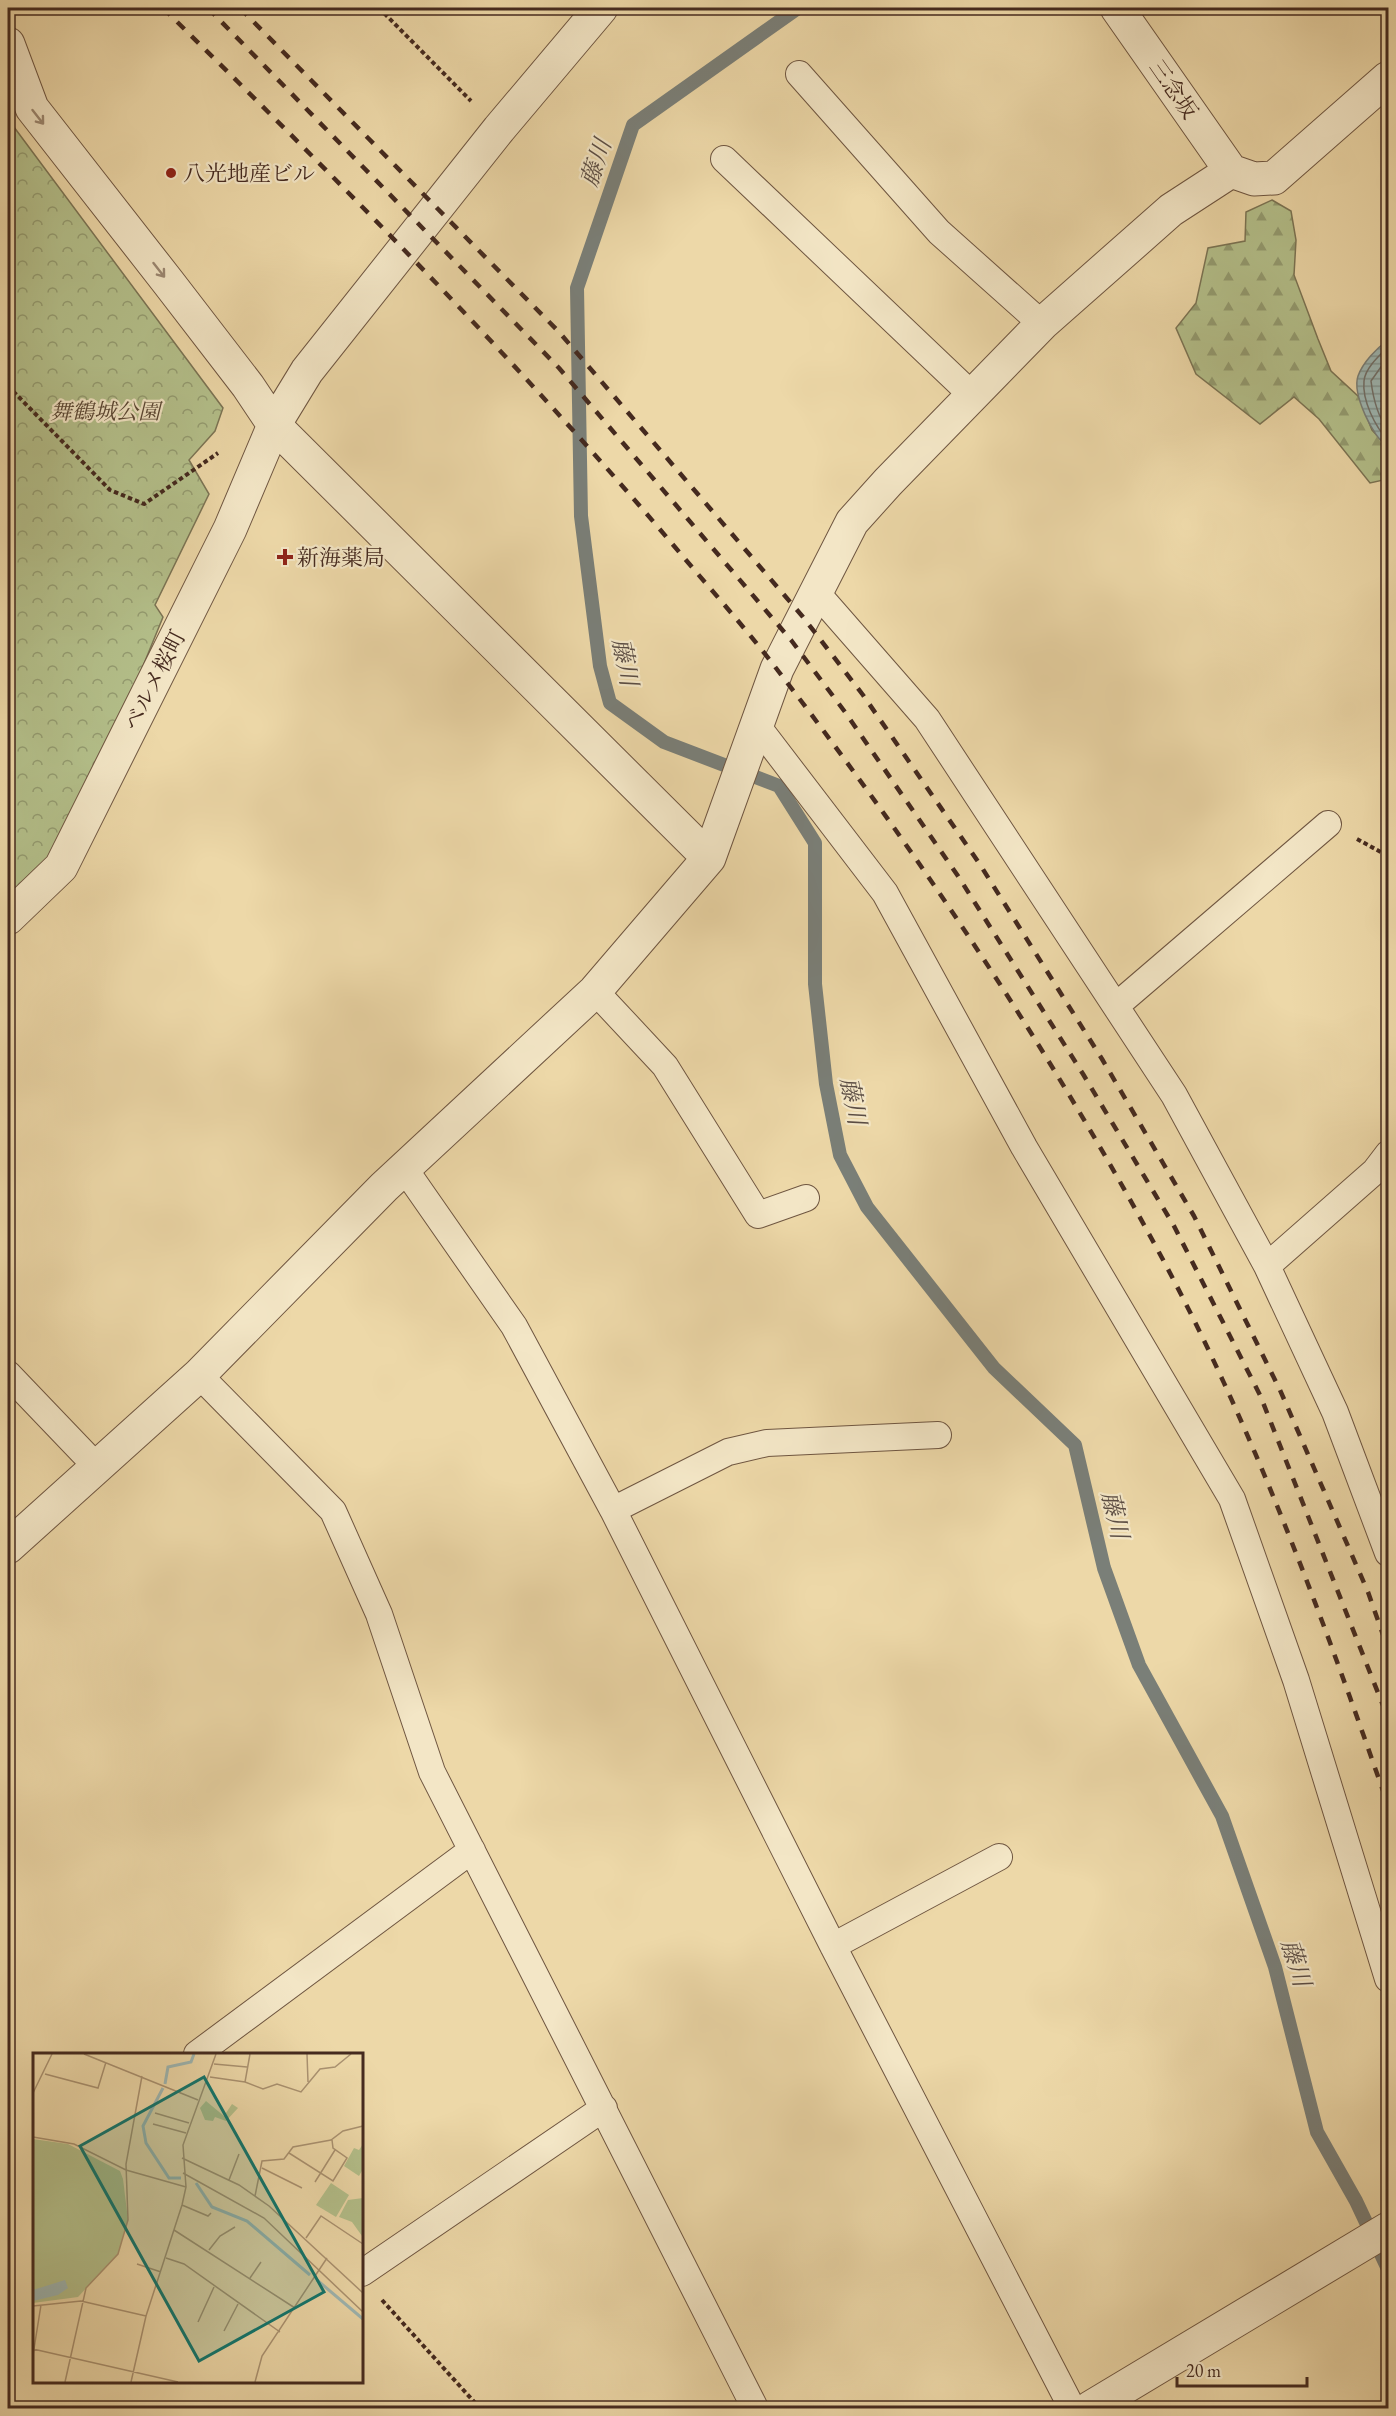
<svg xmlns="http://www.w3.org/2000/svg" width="1396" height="2416" font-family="'EB Garamond','Noto Serif JP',serif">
  <defs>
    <pattern id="forest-firs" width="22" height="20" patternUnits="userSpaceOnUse" patternTransform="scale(1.5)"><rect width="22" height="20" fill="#b4c08b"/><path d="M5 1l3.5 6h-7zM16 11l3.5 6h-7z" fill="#949c71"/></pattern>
    <pattern id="park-crowns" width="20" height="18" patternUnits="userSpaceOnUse" patternTransform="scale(1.5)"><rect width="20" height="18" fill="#b4c08b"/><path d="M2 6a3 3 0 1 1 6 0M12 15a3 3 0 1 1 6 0" fill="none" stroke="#949c71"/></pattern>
    <pattern id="water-rules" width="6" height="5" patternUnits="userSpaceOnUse" patternTransform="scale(1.5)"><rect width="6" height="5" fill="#9eb7b3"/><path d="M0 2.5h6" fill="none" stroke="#839591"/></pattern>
  </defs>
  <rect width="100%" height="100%" fill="#edd8a8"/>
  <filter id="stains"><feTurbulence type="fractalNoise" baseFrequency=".00333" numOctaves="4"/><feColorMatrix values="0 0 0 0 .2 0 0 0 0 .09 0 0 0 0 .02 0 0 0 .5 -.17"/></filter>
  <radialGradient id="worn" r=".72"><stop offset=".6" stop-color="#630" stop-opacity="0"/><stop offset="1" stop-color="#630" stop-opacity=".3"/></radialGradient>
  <path fill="url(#forest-firs)" stroke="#7c7555" stroke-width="1.5" d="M1272,200L1291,211L1296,240L1294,275L1318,339L1331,371L1359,397L1372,430L1388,447V479L1370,483L1319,419L1294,397L1260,424L1196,374L1176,328L1196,303L1208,248L1245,241L1246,212Z"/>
  <path fill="url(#park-crowns)" stroke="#7c7555" stroke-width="1.5" d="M8,119L223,408L215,431L189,460L209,494L155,605L163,617L61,867L8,918Z"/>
  <path fill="url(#water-rules)" stroke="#7a7f78" stroke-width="1.5" d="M1388,340V447C1373,438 1352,394 1358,376C1363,362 1377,348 1388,340Z"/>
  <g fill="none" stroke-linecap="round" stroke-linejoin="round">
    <path stroke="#727069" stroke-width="1.5" d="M1388,347C1380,355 1365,368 1364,381C1362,400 1375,427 1388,440
      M1388,357L1371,381C1373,397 1378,417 1388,430"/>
    <path stroke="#7a7f78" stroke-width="14" d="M798,8L633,125L577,288L581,516L600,666L610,703L664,742L779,786L815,843V984L826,1084L840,1155L867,1207L994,1368L1075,1445L1104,1568L1139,1665L1222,1816L1275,1967L1317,2132L1356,2201L1388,2269"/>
    <defs>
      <path id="lane" d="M799,74L939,232L1042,324
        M724,159L973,396
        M816,592L927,719L1174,1095L1267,1266L1335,1412L1388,1553
        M755,723L885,893L1024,1147L1232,1499L1296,1680L1388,1979
        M595,991L665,1066L758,1215L806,1198
        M1117,1005L1328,824
        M404,1168L514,1326L613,1510L833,1946L1072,2408
        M1267,1266L1375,1171L1388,1154
        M8,1374L97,1467
        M199,1375L333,1511L379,1614L432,1772L755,2408
        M613,1510L728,1452L767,1443L938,1435
        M833,1946L999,1857
        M197,2054L472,1850
        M362,2273L604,2108"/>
      <path id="street" d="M1117,8L1231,171
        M8,44L32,108L168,282L248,386L274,425L709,858
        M8,918L61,867L230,529L274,425L307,371L499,129L601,8
        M8,1547L199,1375L384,1187L595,991L709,858L777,669L852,522L888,482L1042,324L1171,210L1231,171L1254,179L1274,178L1388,78
        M1090,2408L1388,2229"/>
    </defs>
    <use href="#lane" stroke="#6f5641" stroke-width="28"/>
    <use href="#street" stroke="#6f5641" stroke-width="35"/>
    <path stroke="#452a1f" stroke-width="4" stroke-dasharray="4.5 3" stroke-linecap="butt" d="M379,8L471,101
      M8,386L110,490L144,504L218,453
      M1357,839L1388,856
      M382,2300L477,2405L474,2408"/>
    <use href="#lane" stroke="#f3e6c6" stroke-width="26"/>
    <use href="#street" stroke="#f3e6c6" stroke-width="33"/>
    <path stroke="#452a1f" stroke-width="4.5" stroke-dasharray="10 10" stroke-linecap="butt" d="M163,8C341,183 518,361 680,553C713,592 748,631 779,672C915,849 1042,1038 1149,1234C1249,1415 1320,1610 1388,1805
      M208,8L559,368L791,640L845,712L958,876L1083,1074L1174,1226L1260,1395L1388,1718
      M240,8L559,332L803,617L863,695L979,863L1102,1059L1194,1216L1280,1390L1368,1592L1388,1649"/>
  </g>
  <defs><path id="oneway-shaft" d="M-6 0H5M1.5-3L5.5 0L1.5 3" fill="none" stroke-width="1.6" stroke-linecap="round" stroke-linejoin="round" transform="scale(1.5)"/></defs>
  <g stroke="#9c8872">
    <use href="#oneway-shaft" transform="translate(38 117) rotate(52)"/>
    <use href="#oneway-shaft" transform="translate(159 270) rotate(52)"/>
  </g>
  <g fill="#8f2418" stroke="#f3e6c6" stroke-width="2">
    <circle cx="171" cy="173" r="6"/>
    <path d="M282 548h6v6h6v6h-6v6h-6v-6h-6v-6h6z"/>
  </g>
  <g text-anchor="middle" stroke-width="4.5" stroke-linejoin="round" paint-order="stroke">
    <g font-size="22" fill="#452a1f" stroke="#f3e6c6">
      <text transform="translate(1174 89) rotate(55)" y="8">三念坂</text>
      <text transform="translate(154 680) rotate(-63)" y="8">ベルメ桜町</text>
    </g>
    <g font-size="22" fill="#452a1f" stroke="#f3e6c6" text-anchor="start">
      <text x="183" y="181">八光地産ビル</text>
      <text x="297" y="565">新海薬局</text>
    </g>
    <g font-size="22" font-style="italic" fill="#5b4835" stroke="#f3e6c6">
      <text x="105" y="419">舞鶴城公園</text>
    </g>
    <g font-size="24" font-style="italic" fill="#5b4d44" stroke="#f3e6c6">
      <text transform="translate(596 163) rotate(-71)" y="8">藤川</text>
      <text transform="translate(625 662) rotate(79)" y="8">藤川</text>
      <text transform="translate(853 1101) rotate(79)" y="8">藤川</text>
      <text transform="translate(1115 1515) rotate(77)" y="8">藤川</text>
      <text transform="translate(1296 1963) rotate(73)" y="8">藤川</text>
    </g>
  </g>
  <g transform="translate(33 2053)">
    <rect width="330" height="330" fill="#edd8a8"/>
    <path d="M173,48L191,63L199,51L205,55L193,68L182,64L180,68L172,67L167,55ZM330,145V183H329L319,169L306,164L315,147Z" fill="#b4c08b"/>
    <path d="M330,91V116L326,123L311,113L321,95L326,97ZM298,130L316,142L303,164L283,152Z" fill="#b4c08b"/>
    <path d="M0,86L35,91L87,118L90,126L95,167L85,201L45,244L0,250Z" fill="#b4c08b"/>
    <path d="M32,227L35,235L25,242L0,248V237Z" fill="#9eb7b3"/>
    <path fill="none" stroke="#9eb7b3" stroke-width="3" d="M132,31L135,14L158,9L161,1M130,35L110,73L113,90L136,125H148M163,130L179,154L214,168L277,222M284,227L330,266"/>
    <path fill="none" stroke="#aa9271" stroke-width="1.5" d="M51,1L165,47M217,1L212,29L230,36L244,31L268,39L287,16L302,14L318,1M274,1L275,29M181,11L214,14M12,21L65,35L73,9M177,24L212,29M0,40L19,1M122,60L156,70M120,71L153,80M0,84L41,91L93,117L153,134M256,100L300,128L314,105L300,95L299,87M149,105L206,132L236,153L330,240M229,115L269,135M150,120L231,165L330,259M196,127L206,101M282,129L302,97M222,143L229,108L251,106L260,94L298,87L310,78L330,73M149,152L175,163L178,160M141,177L262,255M273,185L288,163L330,191M176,197L187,183L202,174M133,205L151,211L247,279M104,211L128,219M217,225L228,209M0,253L48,248L113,263M165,269L181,234M191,278L205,251M0,296L145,329M0,302L8,252M32,329L53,235L85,201L95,167L93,111L109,23M98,329L113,263L149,152L153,134L150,92L183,1M222,329L229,303L294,205"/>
    <path fill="#0f766e" fill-opacity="0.15" stroke="#0f766e" stroke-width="3" d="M171,24L291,239L166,308L47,93Z"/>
    <rect width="330" height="330" fill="none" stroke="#452a1f" stroke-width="3"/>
  </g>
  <rect width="1396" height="2416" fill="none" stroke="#edd8a8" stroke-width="30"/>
  <rect x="9" y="9" width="1378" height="2398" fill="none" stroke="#452a1f" stroke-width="3"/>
  <rect x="15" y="15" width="1366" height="2386" fill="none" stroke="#452a1f" stroke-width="1.5"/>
  <path d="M1177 2377v9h130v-9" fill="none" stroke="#452a1f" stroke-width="3"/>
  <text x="1186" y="2377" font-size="18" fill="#452a1f" stroke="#f3e6c6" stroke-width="4.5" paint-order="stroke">20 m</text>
  <rect width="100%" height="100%" filter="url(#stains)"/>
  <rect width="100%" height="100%" fill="url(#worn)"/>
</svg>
